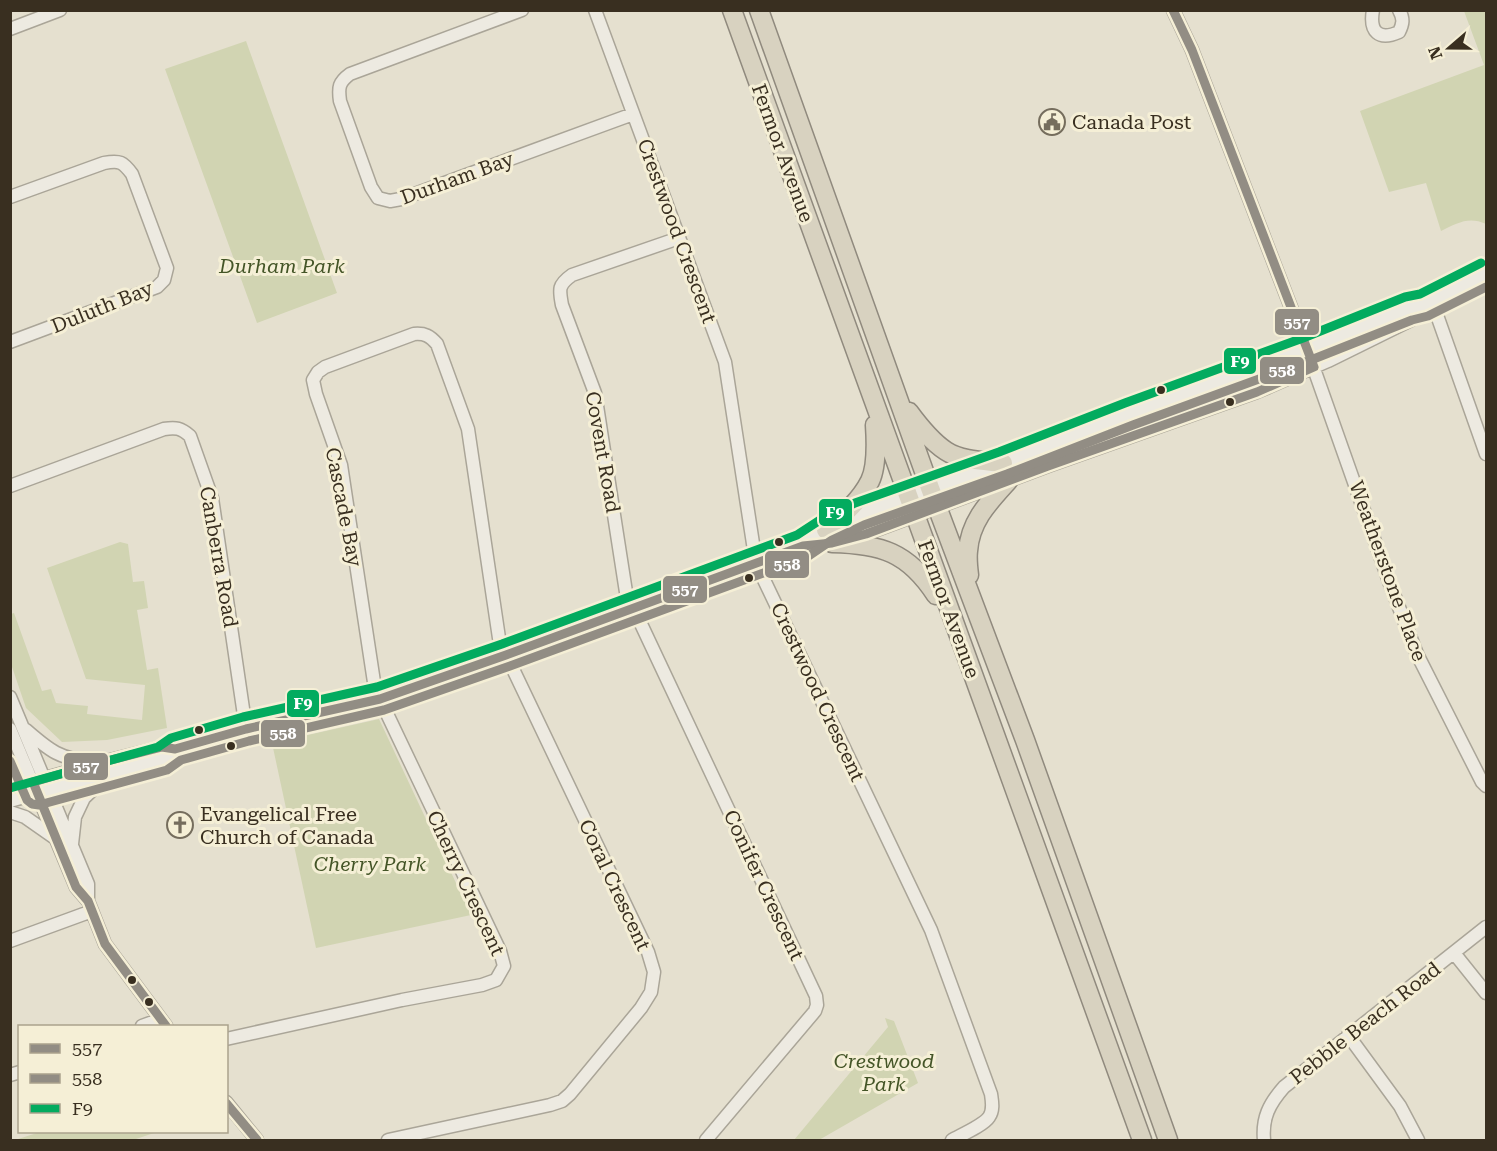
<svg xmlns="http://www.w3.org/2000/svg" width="1497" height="1151" font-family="'Roboto Serif',serif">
  <rect width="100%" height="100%" fill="#e5e0cf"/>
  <path fill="#d1d4b2" d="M1464,11H1486V224C1469,216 1457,223 1441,231L1426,183L1389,192L1360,111L1484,65Z
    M246,41L337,293L257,323L165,69Z
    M120,542L128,544L133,582L144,581L148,608L137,610L147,670L158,668L167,728L107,740L62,742L26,708L11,664V614L14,613L42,691L51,689L56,703L88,706L87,714L142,720L145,685L86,679L47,568Z
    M379,719L471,915L316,948L272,743Z
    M885,1018L894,1021L918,1083L819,1140H794L888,1027Z
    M40,1132H157L133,1140H15Z"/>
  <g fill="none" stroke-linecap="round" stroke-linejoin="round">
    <defs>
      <path id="minor" d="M522,10L350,74C339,82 338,87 340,101L371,187L378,198L390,201L401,199L633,114
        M595,10L725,362L756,563L931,930L991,1094C992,1101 994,1110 989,1117C984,1125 961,1135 952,1140
        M1173,10L1192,50L1307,349L1390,584L1417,654L1482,782L1486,786
        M1373,10C1369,32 1379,41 1399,32C1403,24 1404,19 1399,10
        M10,29L60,10
        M10,197L104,163C120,160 123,162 132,174L167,268L164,280L157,287L10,342
        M679,238L572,275C558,285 559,289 562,305L595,393L626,592L816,996L817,1005L815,1011L706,1140
        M1432,301L1486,454
        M10,486L164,429C176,427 181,428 190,436L212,498L246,729
        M804,545L826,530L859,514L1003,463L1129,414L1307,349L1409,308L1424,305L1486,274
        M10,697L88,884V901
        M10,729L76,887L88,901L105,944L166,1026
        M26,730C50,751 60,759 92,762
        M10,788L99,763L162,747L175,749L246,729L380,699L506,655L803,546L832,543L866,534L1048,466L1257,392L1328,361L1413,319L1424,305
        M10,801L164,758L175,749
        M10,812L25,817L55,838
        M72,844L75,817L84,798L108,775
        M10,941L92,911
        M1454,953L1486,993
        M142,1026L161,1019
        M1348,1035L1400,1106L1418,1140
        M226,1039L402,1000L482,985L496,980L504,966L500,951L380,699L374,682L341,465L316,394L313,380L318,372L325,367L414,334C425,333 430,336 437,344L468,429L499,638L512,667L648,952L654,972L651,992L641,1008L570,1094L562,1101L550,1105L388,1140
        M10,1075L20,1072
        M226,1102L257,1140
        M1264,1140C1262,1118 1269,1104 1284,1087L1486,927"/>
      <path id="highway" d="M732,10L1142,1140
        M759,10L930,488L1025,740L1168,1140
        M909,412C920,427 931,441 946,451C961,461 985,461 1003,463
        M826,530C842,516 860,501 870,481C877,467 876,440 875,425
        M832,543C881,544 908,552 936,595
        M969,575C968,567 967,559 968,551C970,521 989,502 1008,481"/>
    </defs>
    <use href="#minor" stroke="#aaa598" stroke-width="15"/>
    <use href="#highway" stroke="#908a7e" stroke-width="21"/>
    <use href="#minor" stroke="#edeae1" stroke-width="12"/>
    <use href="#highway" stroke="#d8d2c0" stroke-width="18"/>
    <defs>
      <path id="bus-1" d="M166,1026L105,944L88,901L76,887L33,782L99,763L162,747L175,749L246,729L380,699L506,655L803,546L832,543L866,534L1048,466L1257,392L1314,367L1192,50L1173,10
        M226,1103L257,1140"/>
      <path id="bus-2" d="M10,761L27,800L32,804L39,805L167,770L181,760L249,741L384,710L510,666L807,557L832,540L864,525L1007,474L1133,425L1311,360L1412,320L1428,316L1486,287"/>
      <path id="bus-3" d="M10,788L158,747L171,738L243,717L377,687L502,644L797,535L820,520L855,503L999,452L1125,403L1303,338L1405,297L1420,294L1481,263"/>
    </defs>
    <use href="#bus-1" stroke="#f5efd6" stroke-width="14"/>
    <use href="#bus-2" stroke="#f5efd6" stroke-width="14"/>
    <use href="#bus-3" stroke="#f5efd6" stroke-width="14"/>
    <use href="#bus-1" stroke="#928d84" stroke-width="9"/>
    <use href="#bus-2" stroke="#928d84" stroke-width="9"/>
    <use href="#bus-3" stroke="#03ab5f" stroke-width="9"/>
  </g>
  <defs>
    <symbol id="civic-ring" viewBox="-11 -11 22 22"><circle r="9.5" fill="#f5efd6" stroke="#756d5d" stroke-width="1.5"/><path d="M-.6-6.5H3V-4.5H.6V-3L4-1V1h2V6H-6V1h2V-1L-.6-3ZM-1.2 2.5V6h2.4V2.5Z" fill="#756d5d"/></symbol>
    <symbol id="church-ring" viewBox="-11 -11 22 22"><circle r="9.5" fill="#f5efd6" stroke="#756d5d" stroke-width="1.5"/><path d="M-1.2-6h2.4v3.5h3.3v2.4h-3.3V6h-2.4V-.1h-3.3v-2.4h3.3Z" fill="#756d5d"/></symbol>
  </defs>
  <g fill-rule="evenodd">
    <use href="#civic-ring" x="1037" y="107" width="30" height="30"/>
    <use href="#church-ring" x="165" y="810" width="30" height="30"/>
  </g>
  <g fill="#392f20" stroke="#f5efd6" stroke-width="2">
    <circle cx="1161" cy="390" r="5"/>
    <circle cx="1230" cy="402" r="5"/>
    <circle cx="779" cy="542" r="5"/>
    <circle cx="749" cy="578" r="5"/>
    <circle cx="199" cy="730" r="5"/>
    <circle cx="231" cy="746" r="5"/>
    <circle cx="132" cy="980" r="5"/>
    <circle cx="149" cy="1002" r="5"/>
  </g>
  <g text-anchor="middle" stroke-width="6" stroke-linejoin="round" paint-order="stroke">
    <g font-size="20" fill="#392f20" stroke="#f5efd6" text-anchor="start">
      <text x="1072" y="129">Canada Post</text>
      <text x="200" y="821">Evangelical Free<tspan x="200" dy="23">Church of Canada</tspan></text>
    </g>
    <g font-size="20" fill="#392f20" stroke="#f5efd6">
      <text transform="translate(783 153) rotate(70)" y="7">Fermor Avenue</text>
      <text transform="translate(457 178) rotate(-20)" y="7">Durham Bay</text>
      <text transform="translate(677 231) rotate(70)" y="7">Crestwood Crescent</text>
      <text transform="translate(102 307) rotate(-22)" y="7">Duluth Bay</text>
      <text transform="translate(603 452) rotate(80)" y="7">Covent Road</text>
      <text transform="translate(344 507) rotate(79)" y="7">Cascade Bay</text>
      <text transform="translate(219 557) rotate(80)" y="7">Canberra Road</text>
      <text transform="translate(1388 571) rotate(70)" y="7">Weatherstone Place</text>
      <text transform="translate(949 609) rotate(70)" y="7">Fermor Avenue</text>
      <text transform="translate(818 692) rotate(65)" y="7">Crestwood Crescent</text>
      <text transform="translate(466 883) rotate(65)" y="7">Cherry Crescent</text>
      <text transform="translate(615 885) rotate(65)" y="7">Coral Crescent</text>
      <text transform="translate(764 885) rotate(65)" y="7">Conifer Crescent</text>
      <text transform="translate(1365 1023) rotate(-38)" y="7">Pebble Beach Road</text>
    </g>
    <g font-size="20" font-style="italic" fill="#445527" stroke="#f5efd6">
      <text x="282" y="273">Durham Park</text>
      <text x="370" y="871">Cherry Park</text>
      <text x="884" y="1068">Crestwood<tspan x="884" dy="23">Park</tspan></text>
    </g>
  </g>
  <g stroke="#f5efd6" stroke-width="2">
    <rect x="1274" y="308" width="46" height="28" rx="6" fill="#928d84"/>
    <rect x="1223" y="347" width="34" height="28" rx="6" fill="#03ab5f"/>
    <rect x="1259" y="356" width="46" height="29" rx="6" fill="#928d84"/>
    <rect x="818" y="498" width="35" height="29" rx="6" fill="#03ab5f"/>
    <rect x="764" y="550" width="46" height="29" rx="6" fill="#928d84"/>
    <rect x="662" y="575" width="46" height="29" rx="6" fill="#928d84"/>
    <rect x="286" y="689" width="34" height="29" rx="6" fill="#03ab5f"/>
    <rect x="260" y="719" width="46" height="29" rx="6" fill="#928d84"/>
    <rect x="63" y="752" width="46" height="29" rx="6" fill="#928d84"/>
  </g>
  <g font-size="16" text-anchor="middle" font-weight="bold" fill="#fff">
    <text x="1297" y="328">557</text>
    <text x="1240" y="367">F9</text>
    <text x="1282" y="376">558</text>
    <text x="835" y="518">F9</text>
    <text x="787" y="570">558</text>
    <text x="685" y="595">557</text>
    <text x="303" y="709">F9</text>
    <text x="283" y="739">558</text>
    <text x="86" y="772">557</text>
  </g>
  <rect width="1497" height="1151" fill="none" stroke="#392f20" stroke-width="24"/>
  <rect x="18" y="1025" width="210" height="108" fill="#f5efd6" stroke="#aaa28d" stroke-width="1.5"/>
  <rect x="30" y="1044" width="30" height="9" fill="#928d84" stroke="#aaa28d" stroke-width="1.5"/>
  <text x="72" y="1055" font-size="18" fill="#392f20">557</text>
  <rect x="30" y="1074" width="30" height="9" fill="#928d84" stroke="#aaa28d" stroke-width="1.5"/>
  <text x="72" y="1085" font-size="18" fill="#392f20">558</text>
  <rect x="30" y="1104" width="30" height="9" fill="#03ab5f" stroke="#aaa28d" stroke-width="1.5"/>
  <text x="72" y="1115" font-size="18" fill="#392f20">F9</text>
  <g transform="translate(1449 48) rotate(250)" stroke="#f5efd6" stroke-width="4.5" paint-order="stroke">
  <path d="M0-4.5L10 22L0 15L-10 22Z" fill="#392f20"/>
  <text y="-9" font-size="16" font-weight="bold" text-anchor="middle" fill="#392f20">N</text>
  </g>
</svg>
